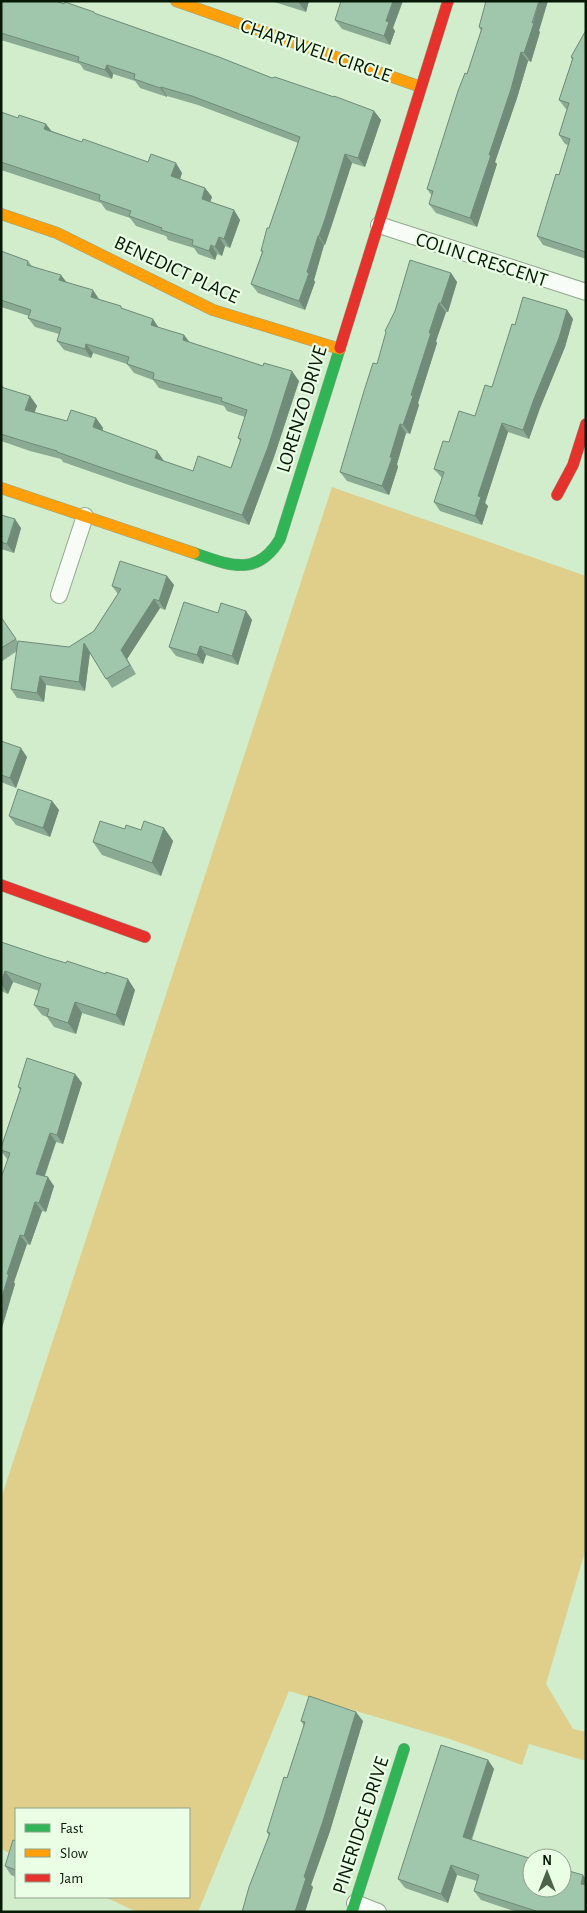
<svg xmlns="http://www.w3.org/2000/svg" width="587" height="1913" font-family="'Alegreya Sans',sans-serif">
  <rect width="100%" height="100%" fill="#d1edcc"/>
  <path fill="#dfcf8a" d="M332,487L586,576V1548L546,1684L573,1729L586,1732V1761L529,1744L522,1765L450,1739L289,1691L198,1912H137L105,1897H189V1809H16V1856L1,1849V1499Z"/>
  <g fill="none" stroke-linecap="round" stroke-linejoin="round">
    <defs>
      <path id="street" d="M379,225L586,292
        M59,595L85,516
        M355,1903L378,1912"/>
      <path id="fast" d="M194,553C229,565 257,578 280,539L340,348
        M352,1912L404,1749"/>
      <path id="slow" d="M176,1L421,87
        M1,214L57,233L213,310L340,349
        M1,488L194,553"/>
      <path id="jam" d="M340,348L448,1
        M557,495L573,465L586,424
        M1,885L145,937"/>
    </defs>
    <use href="#street" stroke="#92a88e" stroke-width="18"/>
    <use href="#fast" stroke="#92a88e" stroke-width="12"/>
    <use href="#slow" stroke="#92a88e" stroke-width="12"/>
    <use href="#jam" stroke="#92a88e" stroke-width="12"/>
    <use href="#street" stroke="#f8fcf7" stroke-width="16"/>
    <use href="#fast" stroke="#30b455" stroke-width="11"/>
    <use href="#slow" stroke="#ff9f0a" stroke-width="11"/>
    <use href="#jam" stroke="#e5322d" stroke-width="11"/>
  </g>
  <path fill="#8aaa94" d="M1,1L96,14L272,78L374,111L381,120L365,167L352,163L331,228L325,245H324L314,280L315,282L305,310L258,293L251,284L262,252L261,251L298,143L198,105L167,96V97L140,88L135,81L113,74L112,79L84,70L80,64L1,40Z
    M271,1H309L306,12Z
    M335,20L393,28L395,31L390,45L342,29Z
    M479,27L539,31L540,32L531,62L528,61L517,98L495,162L497,164L477,227L436,213L429,204L432,196L427,189L467,74L481,31Z
    M586,30V259L543,245L537,236L559,175L568,145L565,144L559,135L567,109H566L559,100L572,60L571,57Z
    M1,112L52,131L82,142L182,173L180,179L205,188L212,197L210,202L234,210L240,220L230,248L225,246L222,256L217,254L215,260L198,254L194,248L168,240L166,236L136,226L130,218L106,210L101,203L1,170Z
    M1,251L28,261L32,266L66,282L99,299L124,309L159,328L184,335L189,342L299,381L274,457L249,525L126,484L63,462L61,459L30,451L1,441V384L4,388L30,396L37,406L34,412L67,421L96,418L103,428L102,431L164,461L193,471L231,468L240,441L238,438L245,417L227,411L224,406L159,388L153,380L134,373L127,364L93,353L91,358L64,350L57,341L59,334L35,327L28,318L29,316L1,307Z
    M451,273L457,282L448,312H446L436,341L437,343L418,403L419,405L410,434L406,433L397,464L398,467L389,495L347,481L340,472L377,364Z
    M567,310L573,319L565,347L540,408L529,439L508,432L485,503L488,506L482,525L440,511L434,502L442,478L434,469L449,442L475,416L492,387L515,325Z
    M1,515L21,528L14,553L1,549Z
    M167,576L174,585L165,610L160,608L127,659L136,674L112,688L90,653L85,691L46,685L44,702L17,698L11,689L17,651L1,662V617L18,642L69,647L94,631L118,594L112,586Z
    M246,611L252,620L238,665L206,655L203,664L176,656L169,647L218,613Z
    M1,741L27,757L16,788L1,782Z
    M52,801L59,810L50,837L16,825L9,816Z
    M164,828L173,841L161,876L102,855L93,842L125,829L141,830Z
    M1,942L135,990L124,1026L82,1013L76,1034L54,1027L47,1017L42,1015L34,1005L39,991L13,982L8,994L1,991Z
    M75,1074L82,1083L63,1144L56,1142L45,1176L54,1186L46,1212L42,1211L30,1245L27,1244L14,1282L15,1284L1,1331L7,1159L1,1151V1148L20,1090L18,1087Z
    M301,1721H363L330,1831L311,1885L313,1887L305,1912H242L269,1836L267,1832L287,1778L304,1726Z
    M488,1760L494,1769L472,1840L586,1912H517L481,1900L474,1891L477,1881L457,1875L448,1903L405,1888L398,1879Z
    M16,1841V1877L11,1875L5,1866Z"/>
  <path fill="#708b78" d="M300,1H309L306,12L299,3Z
    M393,1H403L393,28L395,31L390,45L384,36L386,21Z
    M539,1H548L539,31L540,32L531,62L524,53Z
    M521,52L528,61L517,98L495,162L497,164L477,227L470,218L489,155Z
    M107,65L113,74L112,79L105,70Z
    M161,87L167,96V97L160,88Z
    M374,111L381,120L365,167L358,158Z
    M46,124L53,133L44,129Z
    M345,154L352,163L325,245L319,236Z
    M176,163L182,173L178,185L171,176Z
    M205,188L212,197L208,208L202,199Z
    M234,210L240,220L230,248L224,239Z
    M318,236L324,245L314,280L315,282L305,310L299,301Z
    M219,237L225,246L222,256L215,247Z
    M211,245L217,254L215,260L209,251Z
    M451,273L457,282L448,312L441,303Z
    M61,275L68,284L59,280Z
    M93,290L99,299L91,297Z
    M439,303L446,312L436,341L437,343L418,403L419,405L410,434L403,425L429,333Z
    M567,310L573,319L565,347L540,408L529,439L523,430L534,399Z
    M153,319L159,328L151,325Z
    M184,335L191,344L183,340Z
    M86,344L93,353L91,358L85,349Z
    M292,371L299,381L274,457L249,525L242,515Z
    M30,396L37,406L32,419L25,410Z
    M96,418L103,428L100,437L93,427Z
    M502,423L508,432L485,503L488,506L482,525L475,516L478,496Z
    M400,424L406,433L397,464L398,467L389,495L382,486L390,457Z
    M157,451L164,461L162,467L155,458Z
    M15,519L21,528L14,553L7,544Z
    M167,576L174,585L165,610L159,601Z
    M154,599L160,608L127,659L136,674L121,650Z
    M246,611L252,620L238,665L232,656Z
    M84,643L90,652L85,691L79,682Z
    M200,646L206,655L203,664L197,655Z
    M40,676L46,685L44,702L37,693Z
    M21,748L27,757L16,788L10,778Z
    M52,801L59,810L50,837L43,828Z
    M164,828L173,841L161,876L152,863Z
    M5,971L13,982L8,994L1,984Z
    M128,979L135,990L124,1026L116,1015Z
    M75,1002L82,1013L76,1034L68,1023Z
    M75,1074L82,1083L63,1144L57,1135Z
    M50,1133L56,1142L42,1183L36,1174Z
    M48,1177L54,1186L46,1212L39,1203Z
    M35,1202L42,1211L30,1245L24,1236Z
    M20,1235L27,1244L14,1282L15,1284L1,1331V1300L7,1274Z
    M356,1712L363,1721L330,1831L311,1885L313,1887L305,1912H295L304,1877Z
    M488,1760L494,1769L469,1846L463,1837Z
    M451,1865L457,1875L448,1903L441,1894Z
    M583,1875L586,1879V1891L581,1884Z"/>
  <path fill="#a0c6ac" stroke="#708b78" d="M1,1H56L64,4L65,2L94,12V13L219,57L272,78L275,77L334,97V96L374,111L358,158L345,154L325,219L319,236H318L307,272L309,273L299,301L251,284L263,251H261L267,228H269L300,137L192,96L161,87L160,88L134,79L135,74L107,65L105,70L78,61L79,57L1,33Z
    M341,1H393L386,21L389,22L384,36L335,20Z
    M486,1H539L532,23H534L524,53L521,52L511,89L489,155H491L470,218L429,204L433,191L427,189L458,91L465,73L467,74L482,28L479,27Z
    M586,30V252L537,236L556,174L559,175L570,139L559,135L569,103L559,100L573,58L571,57Z
    M1,112L18,118L19,115L46,124L44,129L82,142L83,139L148,162L151,154L176,163L171,176L205,188L202,199L234,210L224,239L219,237L215,247L211,245L209,251L192,245L193,240L161,230L162,228L129,216L131,211L99,200L100,195L1,162Z
    M1,251L28,261L27,265L61,275L59,280L93,290L91,297L121,306V308L153,319L151,325L184,335L183,340L263,366L264,363L292,371L268,447L242,515L120,474L57,452V451L23,441L1,434V387L30,396L25,410L67,421L71,410L96,418L93,427L157,451L155,458L193,471L198,456L231,468L241,439L238,438L247,410L221,401L222,398L153,379L154,373L127,364L129,357L86,344L85,349L57,341L61,328L28,318L31,310L1,300Z
    M410,260L451,273L441,303H439L429,333H431L411,395L413,396L403,425L400,424L390,457L392,458L382,486L340,472L364,391L373,363L377,364L386,332L385,331L395,311Z
    M523,297L567,310L559,338L534,399L523,430L502,423L478,496L481,497L475,516L434,502L444,472L434,469L443,441L449,442L459,411L475,416L485,385L492,387L512,324L515,325Z
    M1,515L15,519L7,544L1,542Z
    M120,561L167,576L159,601L154,599L121,650L130,665L106,679L84,643L79,682L40,676L37,693L11,689L18,641L69,647L94,631L121,589L112,586Z
    M184,602L218,613L221,603L246,611L232,656L200,646L197,655L169,647Z
    M1,617L16,639L1,648Z
    M1,741L21,748L10,778L1,775Z
    M18,789L52,801L43,828L9,816Z
    M100,821L125,829L126,825L141,830L144,821L164,828L152,863L93,842Z
    M1,942L49,958L66,963L67,961L106,974V972L128,979L116,1015L75,1002L68,1023L47,1016L49,1009L34,1005L41,984L5,971L1,982Z
    M27,1058L75,1074L57,1135L50,1133L36,1174L48,1177L39,1203L35,1202L24,1236L20,1235L7,1274H9L1,1300V1178L10,1153L1,1150V1148L21,1088L18,1087Z
    M309,1696L356,1712L323,1821L304,1877L306,1878L295,1912H242L249,1887L270,1833L267,1832L284,1777L287,1778L305,1722L301,1721Z
    M441,1745L488,1760L463,1837L532,1859V1888H562V1869L583,1875L581,1884L586,1885V1912H539L474,1891L479,1875L451,1865L441,1894L398,1879Z
    M13,1840L16,1841V1870L5,1866Z"/>
  <g text-anchor="middle" stroke-width="4.5" stroke-linejoin="round" paint-order="stroke">
    <g font-size="20" fill="#061904" stroke="#eafee6">
      <text transform="translate(316 50) rotate(19)" y="7">CHARTWELL CIRCLE</text>
      <text transform="translate(482 259) rotate(18)" y="7">COLIN CRESCENT</text>
      <text transform="translate(177 269) rotate(25)" y="7">BENEDICT PLACE</text>
      <text transform="translate(301 409) rotate(-73)" y="7">LORENZO DRIVE</text>
      <text transform="translate(360 1825) rotate(-72)" y="7">PINERIDGE DRIVE</text>
    </g>
  </g>
  <rect width="587" height="1913" fill="none" stroke="#061904" stroke-width="5"/>
  <rect x="15" y="1808" width="175" height="90" fill="#eafee6" stroke="#8fa28c"/>
  <rect x="25" y="1824" width="25" height="8" fill="#30b455" stroke="#8fa28c"/>
  <text x="60" y="1833" font-size="15" fill="#061904">Fast</text>
  <rect x="25" y="1849" width="25" height="8" fill="#ff9f0a" stroke="#8fa28c"/>
  <text x="60" y="1858" font-size="15" fill="#061904">Slow</text>
  <rect x="25" y="1874" width="25" height="8" fill="#e5322d" stroke="#8fa28c"/>
  <text x="60" y="1883" font-size="15" fill="#061904">Jam</text>
  <g transform="translate(547 1873)"><circle r="24" fill="#eafee6" stroke="#8fa28c"/>
  <path d="M0-4L9 19L0 12L-9 19Z" fill="#4d634a"/>
  <text y="-8" font-size="14" font-weight="bold" text-anchor="middle" fill="#061904">N</text>
  </g>
</svg>
